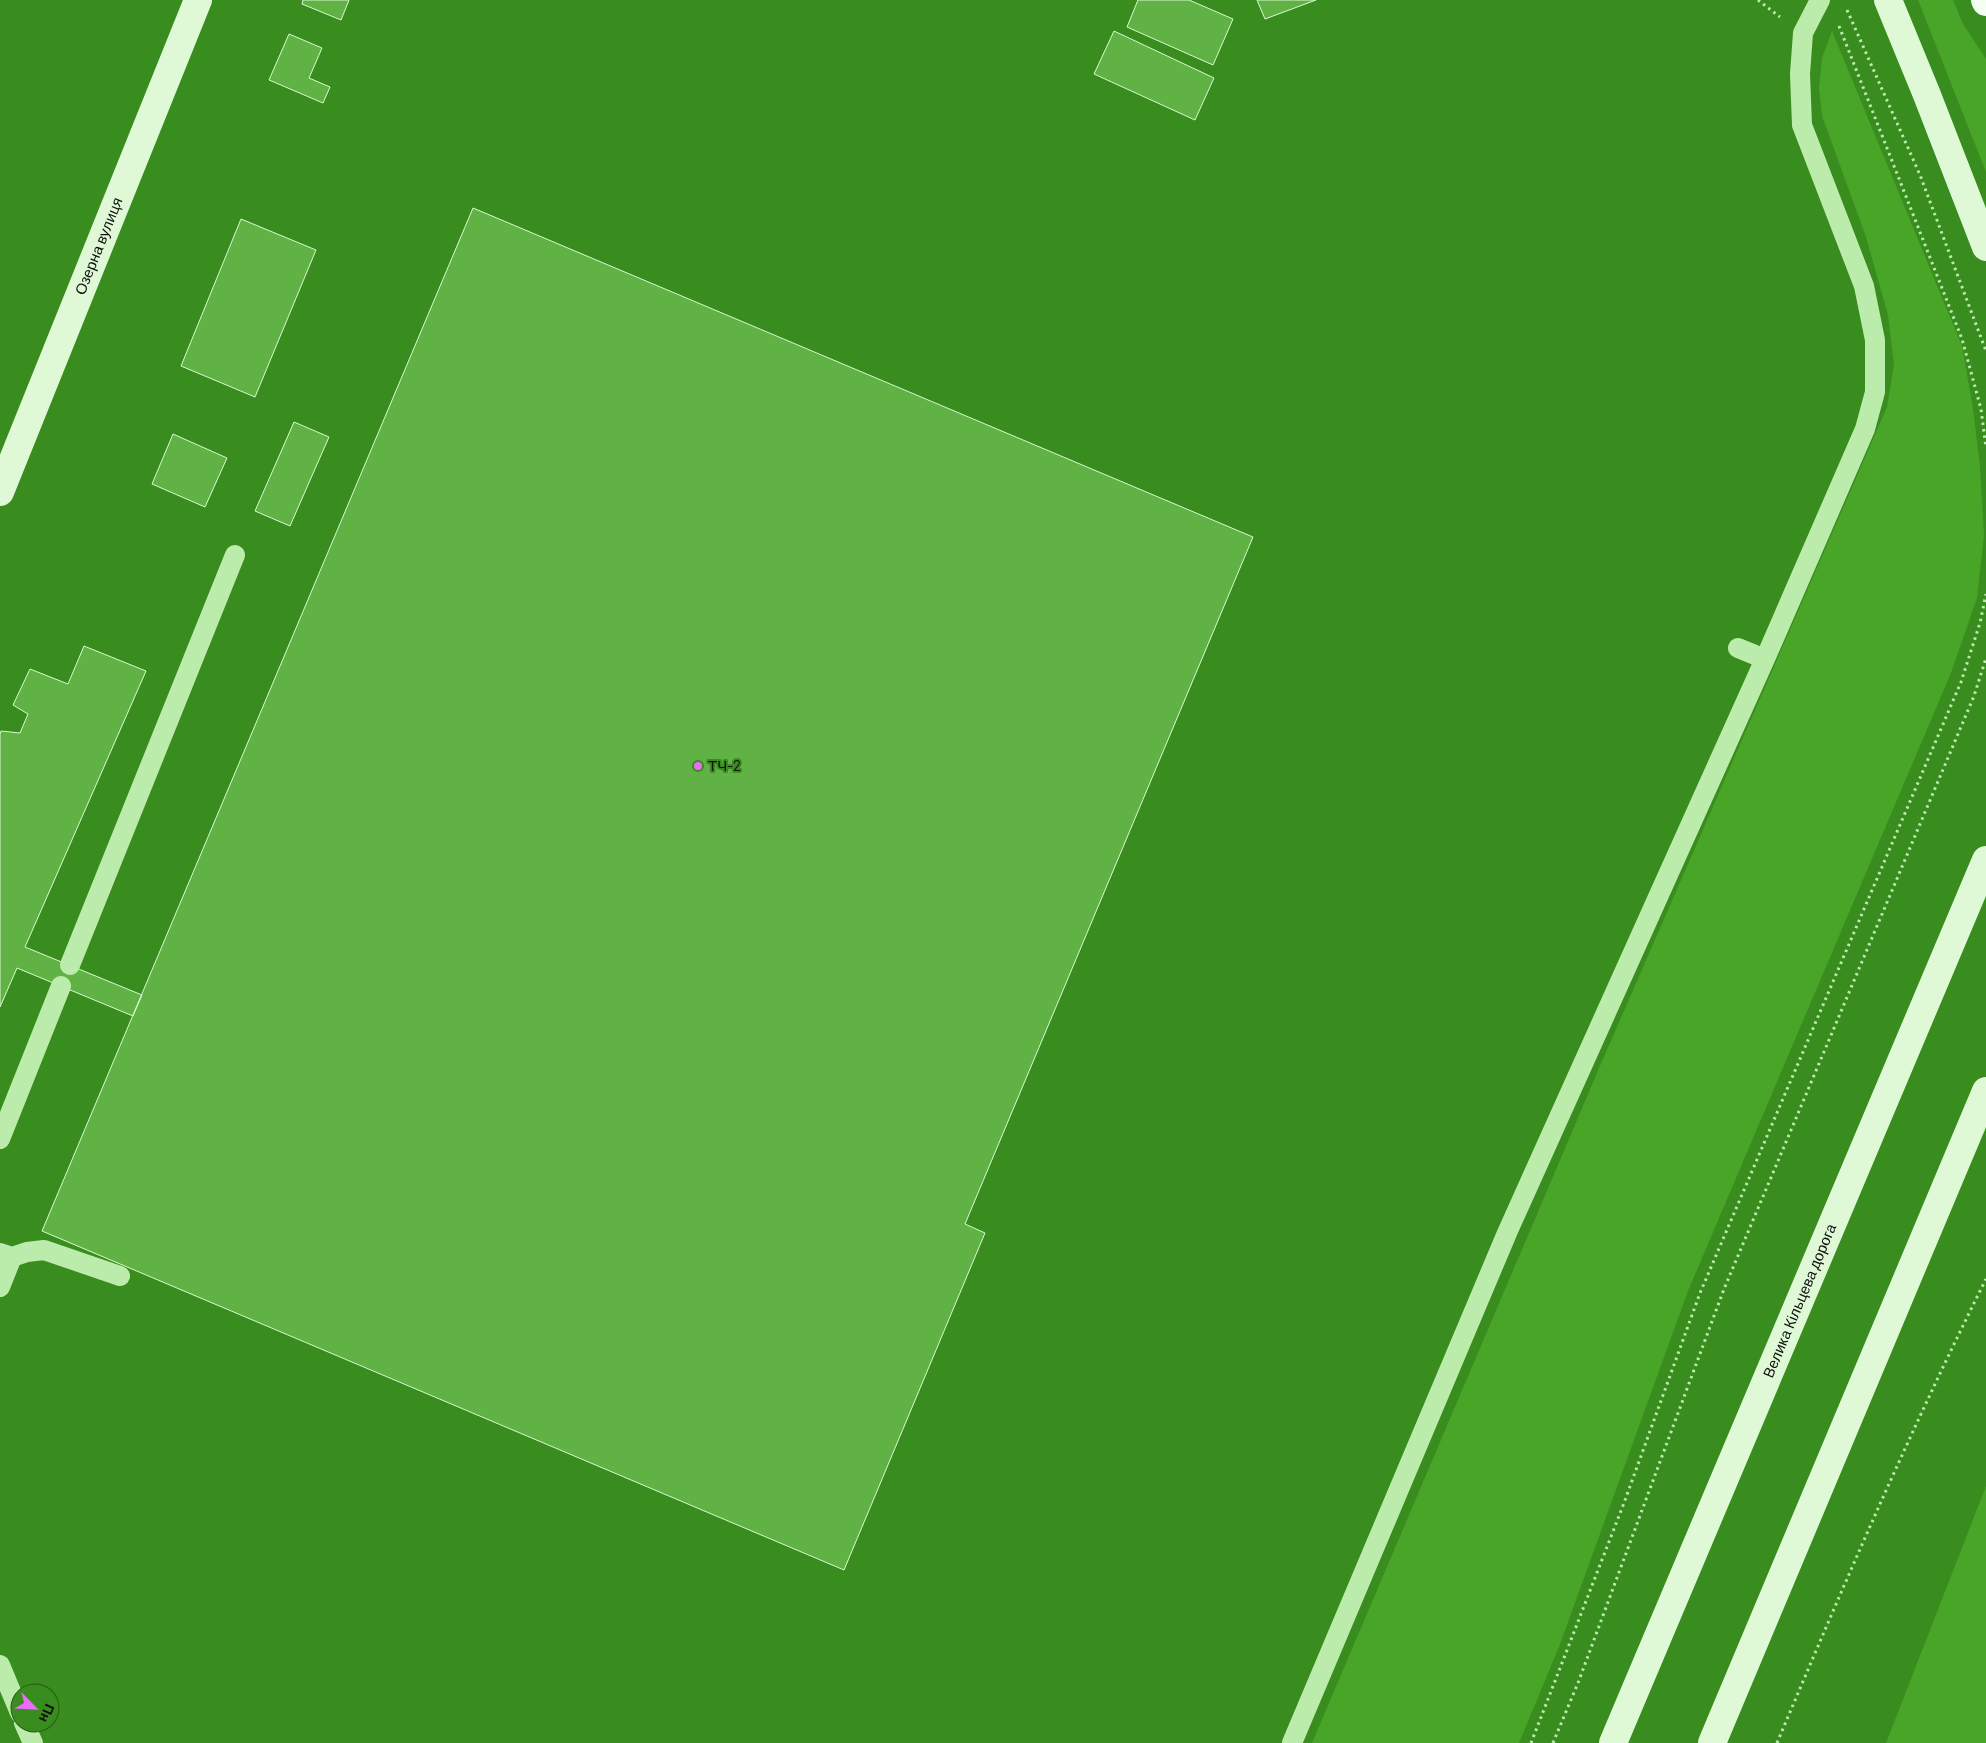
<svg xmlns="http://www.w3.org/2000/svg" width="1986" height="1743" font-family="Barlow,sans-serif">
  <rect width="100%" height="100%" fill="#398c1e"/>
  <path fill="#48a528" d="M1918,0H1953L1963,24L1986,59V172Z
    M1832,31L1962,346L1973,408L1980,466L1984,535L1977,598L1951,673L1688,1291L1559,1647L1519,1743H1312L1600,1066L1887,407L1894,365L1888,315L1866,237L1822,116L1819,88L1822,58Z
    M1986,1486V1743H1886Z"/>
  <path fill="#5fb243" stroke="#dbf9d1" d="M303,0H349L341,20L302,4Z
    M1138,0H1189L1233,19L1213,65L1127,27Z
    M1257,0H1316L1265,19Z
    M1114,31L1214,78L1195,120L1094,74Z
    M289,34L322,48L309,78L330,87L323,103L269,80Z
    M473,208L1253,537L965,1224L985,1233L844,1570L42,1231Z
    M241,219L316,250L255,397L181,366Z
    M294,422L329,437L290,526L255,511Z
    M173,434L227,458L205,507L152,484Z
    M84,646L146,671L25,947L142,995L133,1016L17,968L0,1007V734L1,731L20,733L28,714L13,705L30,669L68,684Z"/>
  <g fill="none" stroke-linecap="round" stroke-linejoin="round">
    <path stroke="#bcecab" stroke-width="3" stroke-dasharray="2.5 4" stroke-linecap="butt" d="M1758,0L1780,17
      M1847,10L1920,175L1986,351
      M1839,26L1962,339L1981,409L1986,448
      M1531,1743L1624,1503L1700,1293L1961,682L1980,623L1986,594
      M1553,1743L1578,1683L1724,1289L1974,696L1986,658
      M1777,1743C1843,1586 1910,1431 1986,1279"/>
    <path stroke="#bcecab" stroke-width="20" d="M1738,648L1765,659
      M70,965L235,555
      M0,1139L61,986
      M0,1253L12,1257L27,1252L44,1250L120,1276
      M0,1287L12,1257
      M0,1665L20,1713
      M24,1723L33,1743
      M1292,1743L1507,1233L1765,659L1865,429L1875,392V340L1864,286L1802,125L1800,74L1803,33L1820,0"/>
    <g stroke="#dff9d7" stroke-width="28">
      <path d="M1888,0L1927,95L1986,247"/>
      <path id="s1" d="M0,492L198,0"/>
      <path id="s2" d="M1613,1743L1986,860"/>
      <path d="M1712,1743L1986,1091"/>
    </g>
    <path stroke="#f4fff1" stroke-width="28" d="M1985,0L1986,2"/>
  </g>
  <circle fill="#ed6bfb" stroke="#398c1e" stroke-width="2" cx="698" cy="766" r="5"/>
  <g text-anchor="middle" stroke-width="4" stroke-linejoin="round" paint-order="stroke">
    <g font-size="15" fill="#111" stroke="#398c1e">
      <text dy="5" stroke="none"><textPath href="#s1" startOffset="265">Озерна вулиця</textPath></text>
      <text dy="5" stroke="none"><textPath href="#s2" startOffset="480">Велика Кільцева дорога</textPath></text>
    </g>
    <g font-size="15" fill="#111" stroke="#398c1e" text-anchor="start">
      <text x="708" y="771">ТЧ-2</text>
    </g>
  </g>
  <g transform="translate(35 1708) rotate(114)"><circle r="24" fill="#398c1e" stroke="#295b19"/>
  <path d="M0-4L9 19L0 12L-9 19Z" fill="#ed6bfb"/>
  <text y="-8" font-size="14" font-weight="bold" text-anchor="middle" fill="#111111">Пн</text>
  </g>
</svg>
